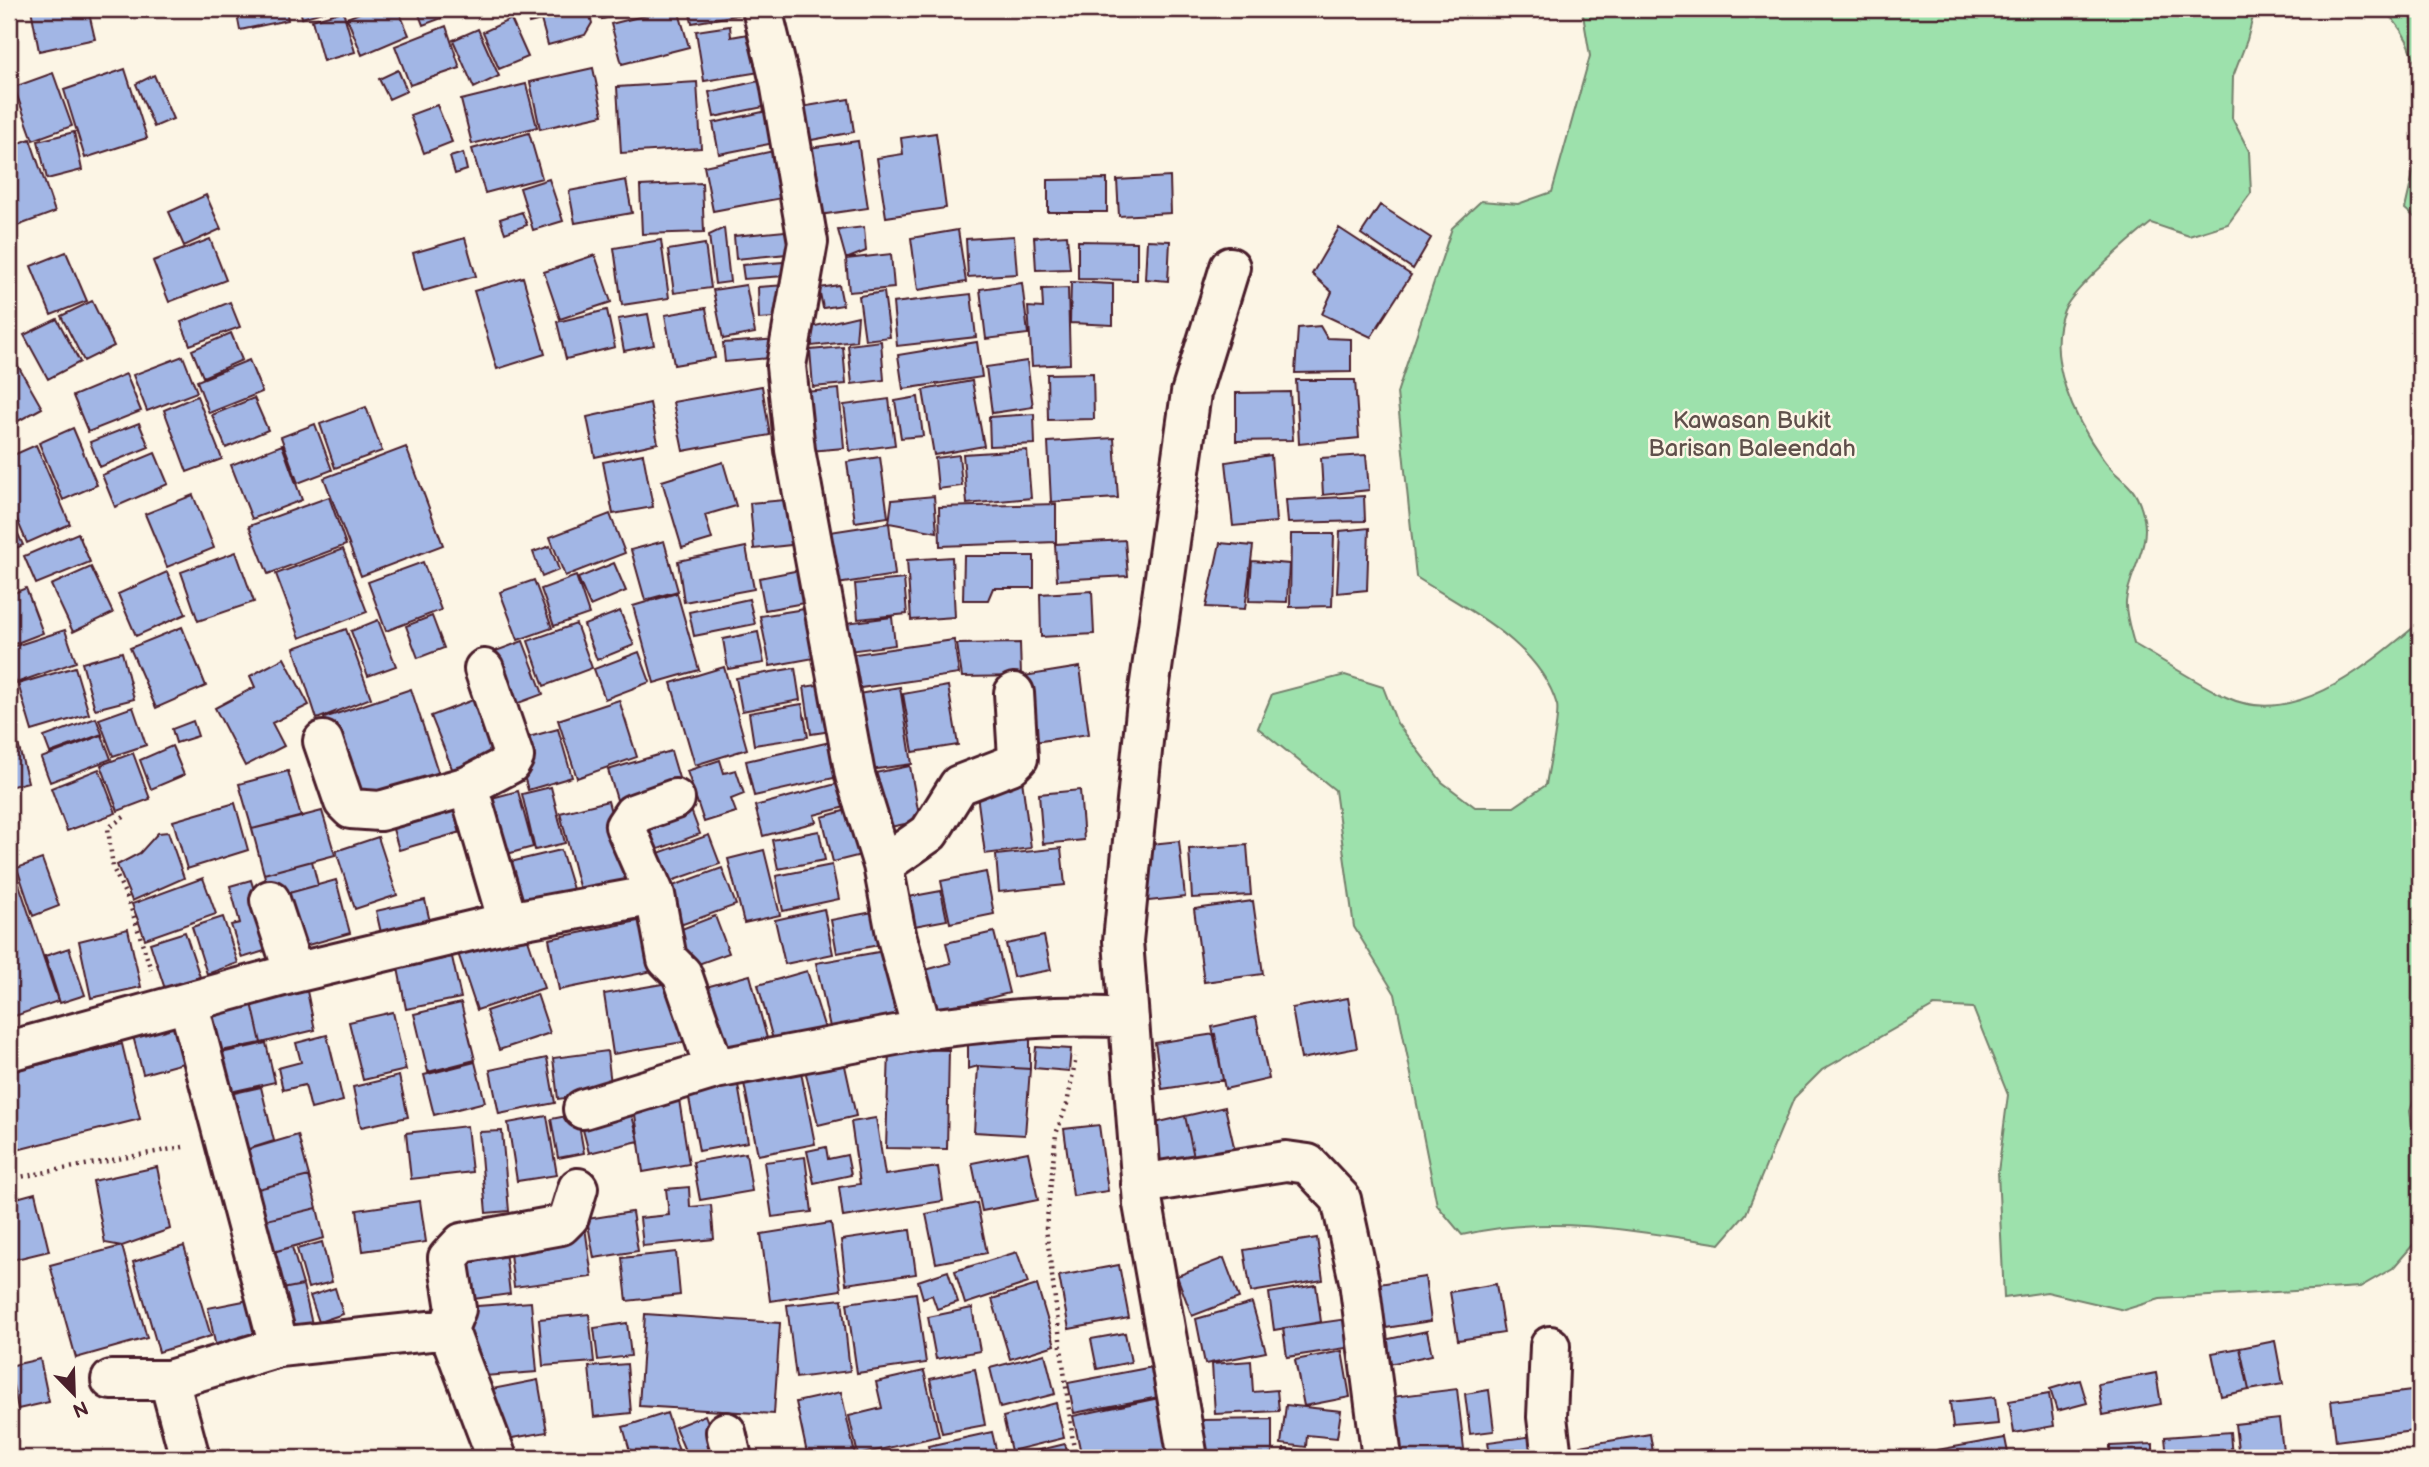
<svg xmlns="http://www.w3.org/2000/svg" width="2429" height="1467" font-family="'Balsamiq Sans',sans-serif">
  <rect width="100%" height="100%" fill="#fcf5e5"/>
  <filter id="ink" filterUnits="userSpaceOnUse"><feTurbulence type="fractalNoise" baseFrequency=".0143" numOctaves="2"/><feDisplacementMap in="SourceGraphic" scale="14" xChannelSelector="R" yChannelSelector="G"/><feConvolveMatrix kernelMatrix="1 2 1 2 8 2 1 2 1" color-interpolation-filters="sRGB"/></filter>
  <g filter="url(#ink)">
    <path fill="#9de1ac" stroke="#74806c" stroke-width="2" d="M1582,9H2255L2247,40L2233,77L2232,118L2249,151L2251,193L2228,224L2189,236L2151,223C2131,239 2073,289 2064,310C2044,358 2075,420 2103,459C2120,484 2136,480 2144,519C2150,548 2128,574 2126,602C2125,614 2131,631 2134,644C2164,661 2195,682 2226,697C2296,730 2371,662 2420,622V1083L2410,1111L2420,1179L2419,1238L2393,1268L2360,1287L2160,1299L2124,1310L2047,1292L2004,1298L1998,1172L2008,1095L1973,1008L1934,1006L1822,1070L1794,1098L1746,1214L1720,1244C1636,1230 1545,1214 1462,1235L1437,1205L1395,994L1354,927L1335,790L1258,728L1272,694L1345,675L1383,687L1397,723L1442,782L1475,807H1514L1546,785C1548,770 1560,717 1557,705C1538,642 1467,610 1416,577L1397,393L1452,228L1481,201L1518,204L1552,192L1590,56Z
      M2384,9H2420V103C2416,60 2414,41 2384,9Z
      M2420,143V222L2405,209Z"/>
    <path fill="#a2b6e5" stroke="#4a1f2b" stroke-width="2" d="M31,9H88L95,39L39,51Z
      M236,9H286L288,20L240,30Z
      M300,9H325L326,11L302,18Z
      M369,9H398L409,35L362,55L347,18Z
      M417,9H466L423,25Z
      M525,9H588L592,23L585,35L548,45L541,20L529,23Z
      M599,9H647L602,19Z
      M671,9H678L689,47L622,64L611,24Z
      M689,9H742L743,14L692,23Z
      M343,11L355,52L323,61L312,20Z
      M511,19L528,57L499,69L483,32Z
      M446,26L460,68L410,85L395,46Z
      M730,26L731,37L754,33L760,72L704,81L696,31Z
      M478,29L499,76L474,88L453,40Z
      M593,68L603,115L540,129L530,82Z
      M125,69L147,138L85,158L64,90Z
      M398,70L407,91L389,99L379,79Z
      M53,73L72,126L33,140L14,87Z
      M154,75L173,119L154,127L136,84Z
      M768,79L773,105L714,117L709,92Z
      M697,82L701,148L621,153L617,87Z
      M526,84L537,127L472,144L461,100Z
      M849,99L854,132L801,142L795,108Z
      M437,105L452,142L424,153L410,115Z
      M767,111L774,143L719,154L713,123Z
      M74,132L82,170L47,179L38,141Z
      M529,133L542,178L485,193L472,149Z
      M936,133L946,208L886,217L877,158L903,154L901,138Z
      M30,139L55,212L9,229V147Z
      M858,141L868,208L812,216L802,149Z
      M778,150L787,197L713,211L704,166Z
      M463,153L467,170L455,174L450,157Z
      M1170,177L1171,213L1119,216L1117,180Z
      M549,179L563,221L533,230L520,188Z
      M1107,179V212H1048V180Z
      M626,180L632,213L575,223L569,191Z
      M702,183L704,232L642,234L640,186Z
      M206,195L221,229L184,246L169,212Z
      M1380,205L1431,238L1413,269L1361,234Z
      M522,212L527,225L505,233L500,219Z
      M864,227L866,251L846,259L838,230Z
      M724,228L730,282L715,284L709,235Z
      M1339,228L1411,275L1371,337L1322,314L1332,292L1312,274Z
      M795,230L797,253L736,259L734,236Z
      M958,230L966,282L918,290L911,238Z
      M1067,235L1070,269L1036,270L1034,237Z
      M1014,236L1017,274L968,277L966,239Z
      M465,238L476,276L423,291L413,253Z
      M210,239L226,280L169,302L153,261Z
      M661,240L669,298L622,305L614,248Z
      M1147,240L1170,241L1168,281L1145,279Z
      M1078,241L1137,242V280L1078,279Z
      M705,244L711,288L674,293L668,250Z
      M66,252L87,301L51,315L31,266Z
      M891,254L894,288L849,292L846,259Z
      M595,255L611,302L560,319L544,272Z
      M797,261L798,275L744,279L742,265Z
      M523,277L545,354L497,369L474,291Z
      M1071,282L1113,284V325L1070,323Z
      M1022,283L1028,334L986,339L980,289Z
      M746,285L755,333L723,339L713,290Z
      M786,285L788,317L759,319L758,287Z
      M839,285L843,305L823,308L819,288Z
      M1068,288L1070,364L1032,366L1028,307L1043,308L1042,289Z
      M884,292L890,337L865,340L859,296Z
      M971,294L976,337L897,346L893,303Z
      M92,301L114,346L84,361L61,316Z
      M230,302L240,327L190,345L181,322Z
      M706,308L715,358L674,365L665,315Z
      M607,310L615,347L566,359L557,322Z
      M648,314L654,345L624,351L618,319Z
      M858,316L856,341L812,346L811,327Z
      M57,319L80,362L48,379L24,335Z
      M1320,326L1327,338L1351,339V372L1295,373L1298,328Z
      M231,333L242,360L203,377L192,350Z
      M779,339L781,357L725,362L723,343Z
      M881,341L884,380L852,384L848,345Z
      M977,342L982,377L903,389L898,355Z
      M843,347L846,384L813,387L810,350Z
      M9,350L42,408L9,426Z
      M183,356L197,392L147,411L133,375Z
      M249,360L262,392L209,413L197,381Z
      M1027,361L1033,407L992,413L986,367Z
      M1093,373L1094,419L1048,420L1047,374Z
      M126,374L141,411L88,432L73,396Z
      M1296,380H1355L1359,438L1299,444Z
      M972,381L984,446L934,455L923,390Z
      M762,386L770,435L683,451L673,402Z
      M839,389L844,448L798,452L793,393Z
      M1290,392L1293,440L1236,441V393Z
      M197,396L222,459L187,472L164,410Z
      M918,397L923,436L901,438L895,401Z
      M254,398L268,430L226,448L212,415Z
      M889,399L895,445L850,451L844,405Z
      M650,403L658,443L595,457L587,417Z
      M366,407L382,451L335,468L320,424Z
      M1034,414L1035,444L990,446L989,417Z
      M139,423L149,447L100,467L90,442Z
      M315,424L332,470L298,483L281,437Z
      M73,428L97,485L63,500L39,443Z
      M1114,438L1118,498L1051,502L1048,442Z
      M36,445L70,524L27,543L9,501V457Z
      M282,445L302,500L252,519L231,465Z
      M406,447L443,545L361,576L324,478Z
      M1027,450L1031,498L967,504L963,454Z
      M155,453L168,484L115,507L102,475Z
      M643,454L653,507L613,514L603,462Z
      M959,455L962,486L938,489L935,458Z
      M1271,455L1276,522L1233,526L1226,462Z
      M1366,455L1369,490L1323,495L1321,458Z
      M880,457L888,517L855,522L847,462Z
      M723,462L736,506L705,515L712,539L682,548L662,481Z
      M193,495L214,548L167,567L145,514Z
      M934,496L937,532L889,523L892,500Z
      M1364,496L1365,521L1288,523L1286,500Z
      M329,497L346,545L268,574L249,526Z
      M796,499L800,544L754,549L750,503Z
      M1056,504V542L940,546L939,507Z
      M9,514L23,545L9,551Z
      M610,514L625,553L565,576L550,537Z
      M889,523L895,575L824,586L817,534Z
      M1369,528L1367,590L1337,593L1340,531Z
      M78,533L90,562L36,584L24,556Z
      M1291,534H1334L1332,606L1290,607Z
      M1125,540L1128,576L1057,580L1055,544Z
      M664,541L678,591L645,600L631,550Z
      M1220,543L1253,546L1245,609L1206,607Z
      M550,546L559,570L542,577L533,552Z
      M746,547L754,589L684,602L678,561Z
      M343,549L367,612L300,638L276,574Z
      M236,552L254,602L198,621L181,572Z
      M964,556H1034V588H993L988,600H963Z
      M952,557L955,617L911,620L907,560Z
      M1252,561L1289,564L1287,602L1249,601Z
      M423,562L441,610L386,631L368,582Z
      M614,563L626,591L590,606L578,578Z
      M91,567L113,613L73,632L51,585Z
      M810,568L815,601L765,610L759,578Z
      M167,572L186,614L136,636L118,594Z
      M576,576L589,614L554,626L541,589Z
      M904,579L907,614L858,619L855,584Z
      M534,580L552,628L518,640L500,592Z
      M26,588L43,633L9,646V595Z
      M1092,591L1094,634L1041,637L1040,594Z
      M677,593L699,670L654,683L633,606Z
      M749,599L755,624L694,636L689,612Z
      M817,607L825,656L770,666L760,616Z
      M620,611L634,645L597,660L584,625Z
      M432,616L444,648L418,658L406,626Z
      M892,617L895,645L841,652L838,624Z
      M378,620L396,666L368,676L351,631Z
      M576,624L592,668L544,686L528,641Z
      M182,627L206,686L156,708L130,648Z
      M346,629L371,698L317,719L294,648Z
      M65,630L76,662L16,683L9,662V648Z
      M758,632L764,663L728,669L723,639Z
      M954,640L959,674L846,690L841,656Z
      M523,641L543,694L502,709L482,656Z
      M1020,643L1021,676L962,677L957,644Z
      M122,652L134,699L95,709L82,663Z
      M639,652L650,682L605,699L594,669Z
      M284,658L309,705L272,723L284,746L245,766L215,708L255,687L250,676Z
      M75,667L89,714L32,731L18,684Z
      M724,667L747,749L695,765L671,683Z
      M1080,667L1089,734L1034,742L1024,676Z
      M795,668L800,700L742,711L736,678Z
      M830,683L838,730L811,734L804,687Z
      M948,686L958,745L913,752L903,694Z
      M900,687L912,764L863,771L852,695Z
      M411,689L440,778L353,807L324,718Z
      M478,698L504,763L457,781L431,716Z
      M619,700L637,757L577,778L558,720Z
      M802,704L808,737L754,745L749,713Z
      M133,707L146,745L113,756L99,719Z
      M96,718L102,734L50,753L44,737Z
      M193,721L198,736L176,743L172,729Z
      M558,729L572,777L528,790L514,741Z
      M102,735L111,759L50,782L41,758Z
      M17,740L28,782L9,787V742Z
      M839,740L847,775L754,796L746,761Z
      M172,746L184,775L151,789L140,760Z
      M671,751L684,795L621,813L608,770Z
      M133,753L150,799L118,811L101,765Z
      M720,760L724,773L736,770L744,794L731,799L736,812L704,822L687,771Z
      M910,766L920,821L875,830L865,775Z
      M99,769L116,813L67,831L51,788Z
      M288,771L301,817L252,829L239,784Z
      M1022,780L1031,848L985,854L976,787Z
      M847,781L853,805L814,815L816,822L763,836L755,806Z
      M551,787L565,843L535,850L522,794Z
      M1080,790L1084,840L1043,844L1039,794Z
      M518,791L533,847L492,858L477,802Z
      M457,795L468,830L399,850L389,815Z
      M608,801L631,889L583,902L560,813Z
      M688,802L700,834L642,855L631,822Z
      M235,803L248,850L187,869L173,821Z
      M858,807L869,853L833,862L822,817Z
      M322,811L335,855L264,874L252,829Z
      M819,831L825,860L778,869L772,840Z
      M168,832L184,878L132,901L117,865L140,853L158,833Z
      M709,835L720,864L657,886L647,857Z
      M378,837L397,895L355,909L336,851Z
      M1179,841L1185,897L1140,902L1133,846Z
      M1247,845L1251,895L1192,898L1189,849Z
      M1061,848L1065,885L999,892L996,855Z
      M561,850L576,899L517,917L502,864Z
      M764,850L780,915L744,923L728,859Z
      M42,859L59,906L33,916L17,868Z
      M312,861L318,885L271,898L264,874Z
      M832,865L839,899L783,911L776,876Z
      M722,868L736,905L672,928L659,891Z
      M14,869L58,1001L15,1016L9,997V871Z
      M986,872L994,914L950,923L941,881Z
      M203,878L216,914L145,939L132,904Z
      M251,880L271,949L242,958L231,925L240,923L230,886Z
      M336,880L350,933L287,951L271,898Z
      M941,891L947,920L898,929L892,900Z
      M425,900L433,935L384,946L376,911Z
      M1253,901L1263,974L1204,982L1194,909Z
      M824,909L833,954L785,964L775,920Z
      M878,911L884,944L837,953L831,920Z
      M715,916L729,953L679,971L666,935Z
      M223,917L238,963L207,974L192,927Z
      M648,919L658,970L559,990L549,939Z
      M128,929L141,987L91,998L79,941Z
      M525,930L544,988L477,1010L458,953Z
      M185,932L200,977L165,989L150,943Z
      M994,932L1009,993L928,1014L918,972L951,963L946,943Z
      M1044,936L1051,970L1013,977L1006,944Z
      M69,948L85,995L60,1003L45,956Z
      M890,950L911,1024L833,1041L816,963Z
      M452,957L461,998L406,1009L398,968Z
      M807,971L826,1032L775,1047L758,985Z
      M750,975L768,1042L724,1054L706,987Z
      M680,981L689,1041L613,1054L604,994Z
      M307,991L315,1030L261,1043L252,1003Z
      M537,994L550,1033L499,1050L486,1011Z
      M1348,998L1357,1048L1301,1059L1292,1008Z
      M252,1003L261,1043L206,1054L198,1015Z
      M461,1003L475,1060L428,1072L414,1014Z
      M393,1012L406,1070L363,1080L349,1022Z
      M1256,1017L1269,1079L1225,1089L1212,1027Z
      M184,1023L194,1060L143,1074L133,1036Z
      M968,1031H1030V1069L978,1066L968,1069Z
      M1215,1034L1223,1080L1162,1089L1155,1043Z
      M327,1035L343,1101L311,1109L305,1085L283,1090L278,1068L301,1062L296,1043Z
      M266,1043L275,1082L221,1094L212,1055Z
      M122,1044L140,1119L9,1152V1072Z
      M1036,1047L1071,1049L1069,1071L1034,1068Z
      M889,1049L949,1050L947,1149L886,1148Z
      M607,1051L612,1092L558,1099L553,1058Z
      M842,1052L856,1116L818,1125L803,1061Z
      M547,1058L555,1103L499,1114L490,1070Z
      M475,1062L485,1102L434,1115L424,1075Z
      M978,1066L1030,1069L1025,1135L974,1132Z
      M800,1067L815,1144L758,1155L743,1078Z
      M399,1076L408,1117L361,1127L353,1087Z
      M737,1079L748,1142L699,1151L687,1088Z
      M261,1087L274,1141L236,1153L221,1096Z
      M678,1093L689,1164L643,1172L633,1100Z
      M629,1105L639,1141L589,1153L580,1118Z
      M1225,1107L1238,1164L1196,1166L1185,1116Z
      M577,1114L584,1153L558,1158L551,1119Z
      M547,1116L557,1175L517,1181L508,1123Z
      M1185,1116L1196,1166L1161,1174L1151,1124Z
      M876,1118L885,1175L938,1167L943,1201L843,1217L839,1187L860,1184L851,1122Z
      M1099,1125L1108,1191L1073,1196L1064,1129Z
      M467,1126L472,1172L411,1179L406,1133Z
      M502,1131L509,1211L486,1213L479,1132Z
      M298,1135L309,1176L246,1192L236,1153Z
      M826,1147L828,1159L847,1155L851,1175L814,1183L807,1151Z
      M1028,1152L1038,1200L982,1211L972,1163Z
      M746,1153L752,1191L700,1200L693,1162Z
      M805,1157L812,1212L772,1217L764,1162Z
      M157,1167L170,1229L122,1246L105,1243L93,1181Z
      M309,1176L317,1208L254,1223L246,1192Z
      M689,1187L690,1207L711,1205L714,1239L643,1246L640,1218L669,1215L666,1189Z
      M35,1193L49,1251L12,1260L9,1246V1200Z
      M420,1201L426,1242L363,1251L357,1210Z
      M977,1203L987,1253L936,1263L926,1214Z
      M317,1208L324,1238L262,1255L254,1223Z
      M632,1212L638,1251L594,1258L587,1219Z
      M831,1223L841,1290L770,1301L761,1234Z
      M585,1227L592,1277L514,1287L508,1237Z
      M910,1230L916,1274L846,1284L841,1240Z
      M1317,1238L1323,1280L1251,1292L1244,1250Z
      M322,1242L332,1282L308,1288L297,1249Z
      M504,1242L510,1294L466,1300L460,1247Z
      M122,1246L147,1338L76,1358L50,1265Z
      M184,1246L211,1336L159,1352L133,1262Z
      M292,1247L303,1285L272,1291L262,1255Z
      M676,1252L680,1295L627,1301L622,1258Z
      M1017,1252L1028,1283L965,1304L955,1271Z
      M1224,1258L1239,1298L1192,1316L1177,1276Z
      M1119,1265L1129,1318L1069,1329L1059,1276Z
      M948,1271L958,1302L937,1309L932,1295L923,1298L918,1281Z
      M1425,1277L1431,1321L1379,1329L1372,1285Z
      M1496,1284L1504,1333L1458,1340L1450,1292Z
      M303,1285L314,1333L285,1340L272,1291Z
      M1037,1285L1055,1345L1010,1359L992,1299Z
      M1316,1285L1321,1322L1274,1330L1269,1293Z
      M335,1288L343,1314L319,1322L310,1296Z
      M916,1293L926,1363L857,1373L847,1303Z
      M259,1298L268,1348L218,1358L208,1308Z
      M842,1299L850,1371L796,1378L787,1305Z
      M531,1302L537,1372L470,1377L464,1307Z
      M1252,1303L1266,1352L1205,1364L1196,1319Z
      M972,1308L980,1351L936,1359L928,1317Z
      M589,1314L594,1362L543,1366L539,1319Z
      M645,1314L780,1323L774,1414L639,1406Z
      M1354,1318L1359,1346L1287,1357L1283,1328Z
      M627,1323L631,1356L598,1360L594,1328Z
      M1427,1331L1432,1355L1389,1364L1384,1340Z
      M1125,1333L1131,1362L1097,1369L1091,1339Z
      M2275,1341L2283,1384L2249,1390L2240,1348Z
      M2240,1348L2249,1390L2221,1396L2212,1353Z
      M1342,1351L1350,1397L1304,1406L1295,1360Z
      M1045,1354L1055,1394L1000,1408L990,1368Z
      M40,1359L49,1402L18,1409L9,1366Z
      M1251,1361L1253,1392L1277,1390L1279,1411L1215,1414L1212,1364Z
      M627,1364L631,1413L594,1417L589,1367Z
      M1158,1366L1164,1396L1074,1413L1068,1383Z
      M975,1369L985,1425L942,1433L930,1379Z
      M924,1371L939,1436L858,1455L849,1416L882,1408L876,1382Z
      M2156,1373L2161,1404L2103,1415L2098,1384Z
      M538,1380L547,1432L495,1441L487,1390Z
      M2080,1380L2087,1403L2057,1411L2050,1389Z
      M1457,1389L1465,1458H1390L1383,1398Z
      M1489,1390L1494,1431L1470,1434L1465,1394Z
      M2420,1390V1430L2336,1441L2331,1401Z
      M841,1392L855,1454L808,1458L796,1402Z
      M2049,1394L2054,1426L2014,1433L2009,1401Z
      M1995,1397L1998,1424L1953,1428L1950,1402Z
      M1159,1398L1172,1458H1082L1073,1416Z
      M1056,1403L1064,1438L1011,1451L1003,1417Z
      M1286,1405L1341,1411L1337,1438L1307,1435L1306,1447L1281,1444Z
      M667,1413L681,1458H632L623,1427Z
      M705,1415L722,1458H688L675,1427Z
      M1272,1419V1458H1201V1420Z
      M2279,1419L2284,1458H2239L2235,1424Z
      M992,1432L998,1458H931L928,1446Z
      M2230,1432L2232,1458H2167L2165,1437Z
      M1650,1434L1654,1458H1582L1580,1446Z
      M1534,1436L1537,1458H1490L1488,1442Z
      M2005,1438L2009,1458H1939L1937,1450Z
      M1065,1444L1069,1458H1011V1457Z
      M2153,1444V1458H2110V1446Z
      M1284,1449L1336,1454V1458H1283Z
      M926,1452L927,1458H895Z
      M2094,1454V1458H2040Z"/>
    <g fill="none" stroke-linecap="round" stroke-linejoin="round">
      <defs>
        <path id="minor" d="M762,9L780,82L808,242L786,366L795,450L855,775L883,865L896,934L922,1030C991,1021 1059,1013 1129,1018
          M468,786L510,764L514,757L484,669
          M675,799L633,814L625,826L655,895L667,959L682,974L715,1069
          M883,865L929,833L959,785L1011,765L1018,758L1014,693
          M270,900L294,973
          M508,922L655,895
          M9,1051L294,973L508,922L468,786L380,811L351,809L344,802L323,741
          M583,1109L715,1069L922,1030
          M1141,1184L1286,1161L1308,1164L1341,1199L1359,1281L1382,1458
          M448,1329L456,1309L448,1258L462,1243L561,1225L569,1217L578,1188
          M1550,1346L1547,1417L1552,1458
          M279,1347L448,1329L497,1458
          M111,1380H169L279,1347L188,1002
          M169,1380L190,1458
          M726,1432L732,1458
          M1188,1458L1143,1204L1123,941L1146,711L1191,393L1230,267"/>
      </defs>
      <use href="#minor" stroke="#4a1f2b" stroke-width="44"/>
      <path stroke="#4a1f2b" stroke-width="4.5" stroke-dasharray="2 5" stroke-linecap="butt" d="M124,817L108,828L113,868L129,902L151,970
        M9,1179L183,1147
        M1075,1458L1046,1228L1056,1134L1067,1104L1076,1057"/>
      <use href="#minor" stroke="#fcf5e5" stroke-width="38"/>
    </g>
  </g>
  <g text-anchor="middle" stroke-width="5" stroke-linejoin="round" paint-order="stroke">
    <g font-size="24" fill="#5f504b" stroke="#fcf5e5">
      <text x="1752" y="428">Kawasan Bukit<tspan x="1752" dy="28">Barisan Baleendah</tspan></text>
    </g>
  </g>
  <rect width="2429" height="1467" fill="none" stroke="#fcf5e5" stroke-width="35"/>
  <rect x="18" y="18" width="2394" height="1432" fill="none" stroke="#4a1f2b" stroke-width="2.5" filter="url(#ink)"/>
  <g transform="translate(74 1394) rotate(157)" stroke="#fcf5e5" stroke-width="5" paint-order="stroke">
  <path d="M0-5L12 26L0 18L-12 26Z" fill="#4a1f2b"/>
  <text y="-10" font-size="19" font-weight="bold" text-anchor="middle" fill="#4a1f2b">N</text>
  </g>
</svg>
